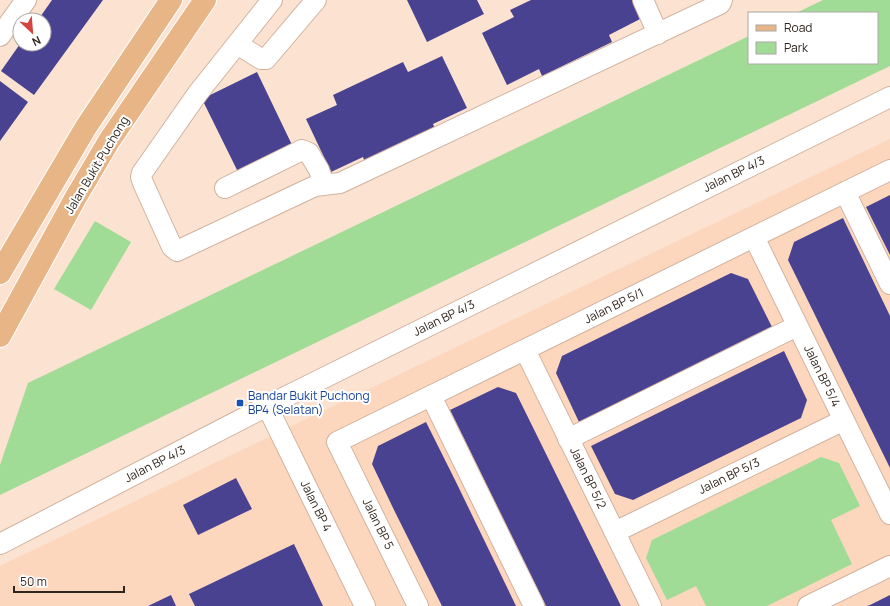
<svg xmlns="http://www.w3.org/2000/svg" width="890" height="606" font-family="Manrope,sans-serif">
  <rect width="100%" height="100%" fill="#fbe2d1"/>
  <path fill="#fcd6bd" d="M890,139V606H0V566Z"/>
  <path fill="#a0dc96" d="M823,0H890V66L0,495V465L28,383L749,36V63H877V13H796Z
    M95,221L131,242L91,310L54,289Z
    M821,457L839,463L860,506L831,520L852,564L767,606H706L696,586L667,600L646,558L652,540Z"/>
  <path fill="#494290" d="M52,0H103L34,95L1,71L20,44H44V20H38Z
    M407,0H477L484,14L427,42Z
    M531,0H635L644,17L609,35L612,42L542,76L539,69L507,85L482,33L514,17L510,10Z
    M442,56L467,108L433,124L436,131L366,165L363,157L331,172L306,119L337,105L333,95L403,62L408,72Z
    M257,72L293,147L239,174L202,99Z
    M0,81L28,102L0,141Z
    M890,195V255L866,207Z
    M843,218L890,316V468L788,260L794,242Z
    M731,273L748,279L772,327L579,422L556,373L562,356Z
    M784,351L807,400L801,418L633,500L615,494L591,446Z
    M498,387L516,393L621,606H546L450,410Z
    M426,422L456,482L516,606H442L395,512L372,464L378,446Z
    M236,478L252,509L198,535L183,505Z
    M294,544L323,606H195L189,594Z
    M171,595L176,606H148Z
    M890,595V606H867L870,605Z"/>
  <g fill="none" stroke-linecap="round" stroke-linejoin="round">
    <defs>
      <path id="minor" d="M272,0L198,93L142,173L141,177L143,183L172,247L177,251L315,186L340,183L720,4L722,0
        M643,0L658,34
        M0,36L26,0
        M237,44L261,59H266L316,0
        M225,188L302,150L309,153L319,170L324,184
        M845,192L890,284
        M754,237L890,514
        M525,350L651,606
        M431,396L534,606
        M267,406L365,606
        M568,439L797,326
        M615,532L844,420
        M0,544L267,406L890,97
        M418,606L337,442L890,170
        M808,606L890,566"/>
      <path id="major" d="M0,273L86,127L171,0
        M0,336L76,197L109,141L205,0"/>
    </defs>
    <use href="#minor" stroke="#d1b29f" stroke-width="22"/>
    <use href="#major" stroke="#fff" stroke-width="24"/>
    <use href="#minor" stroke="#fff" stroke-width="20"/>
    <use href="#major" stroke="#e8b586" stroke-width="22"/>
  </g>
  <rect fill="#1a4fb4" stroke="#fff" stroke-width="1.5" x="236" y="399" width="8" height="8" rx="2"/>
  <g text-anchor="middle" stroke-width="4" stroke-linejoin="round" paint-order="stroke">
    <g font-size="12" fill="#30251d" stroke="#fff">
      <text transform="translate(97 165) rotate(-59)" y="4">Jalan Bukit Puchong</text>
      <text transform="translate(734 174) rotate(-26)" y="4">Jalan BP 4/3</text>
      <text transform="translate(614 306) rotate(-26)" y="4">Jalan BP 5/1</text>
      <text transform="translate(444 318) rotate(-26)" y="4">Jalan BP 4/3</text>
      <text transform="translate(822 376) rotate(64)" y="4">Jalan BP 5/4</text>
      <text transform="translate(155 464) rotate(-27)" y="4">Jalan BP 4/3</text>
      <text transform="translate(729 476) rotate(-26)" y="4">Jalan BP 5/3</text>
      <text transform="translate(588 478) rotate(64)" y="4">Jalan BP 5/2</text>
      <text transform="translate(316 506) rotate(64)" y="4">Jalan BP 4</text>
      <text transform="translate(378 524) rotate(64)" y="4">Jalan BP 5</text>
    </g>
    <g font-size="12" fill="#164399" stroke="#fff" text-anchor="start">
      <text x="248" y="400">Bandar Bukit Puchong<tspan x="248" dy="14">BP4 (Selatan)</tspan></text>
    </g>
  </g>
  <rect x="748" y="12" width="130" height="52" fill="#ffffff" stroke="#aca8a5"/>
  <rect x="756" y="25" width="20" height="6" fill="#e8b586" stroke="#aca8a5"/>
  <text x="784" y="32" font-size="12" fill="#30251d">Road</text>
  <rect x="756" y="42" width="20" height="12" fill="#a0dc96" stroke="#aca8a5"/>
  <text x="784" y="52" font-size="12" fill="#30251d">Park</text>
  <g transform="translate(32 32) rotate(154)"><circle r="19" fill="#ffffff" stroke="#aca8a5"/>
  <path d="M0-3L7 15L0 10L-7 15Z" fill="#d3443f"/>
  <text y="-6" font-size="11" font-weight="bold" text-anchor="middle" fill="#30251d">N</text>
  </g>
  <path d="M14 586v6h110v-6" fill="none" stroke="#30251d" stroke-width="2"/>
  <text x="20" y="586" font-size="12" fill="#30251d" stroke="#ffffff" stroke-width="3" paint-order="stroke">50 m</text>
</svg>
